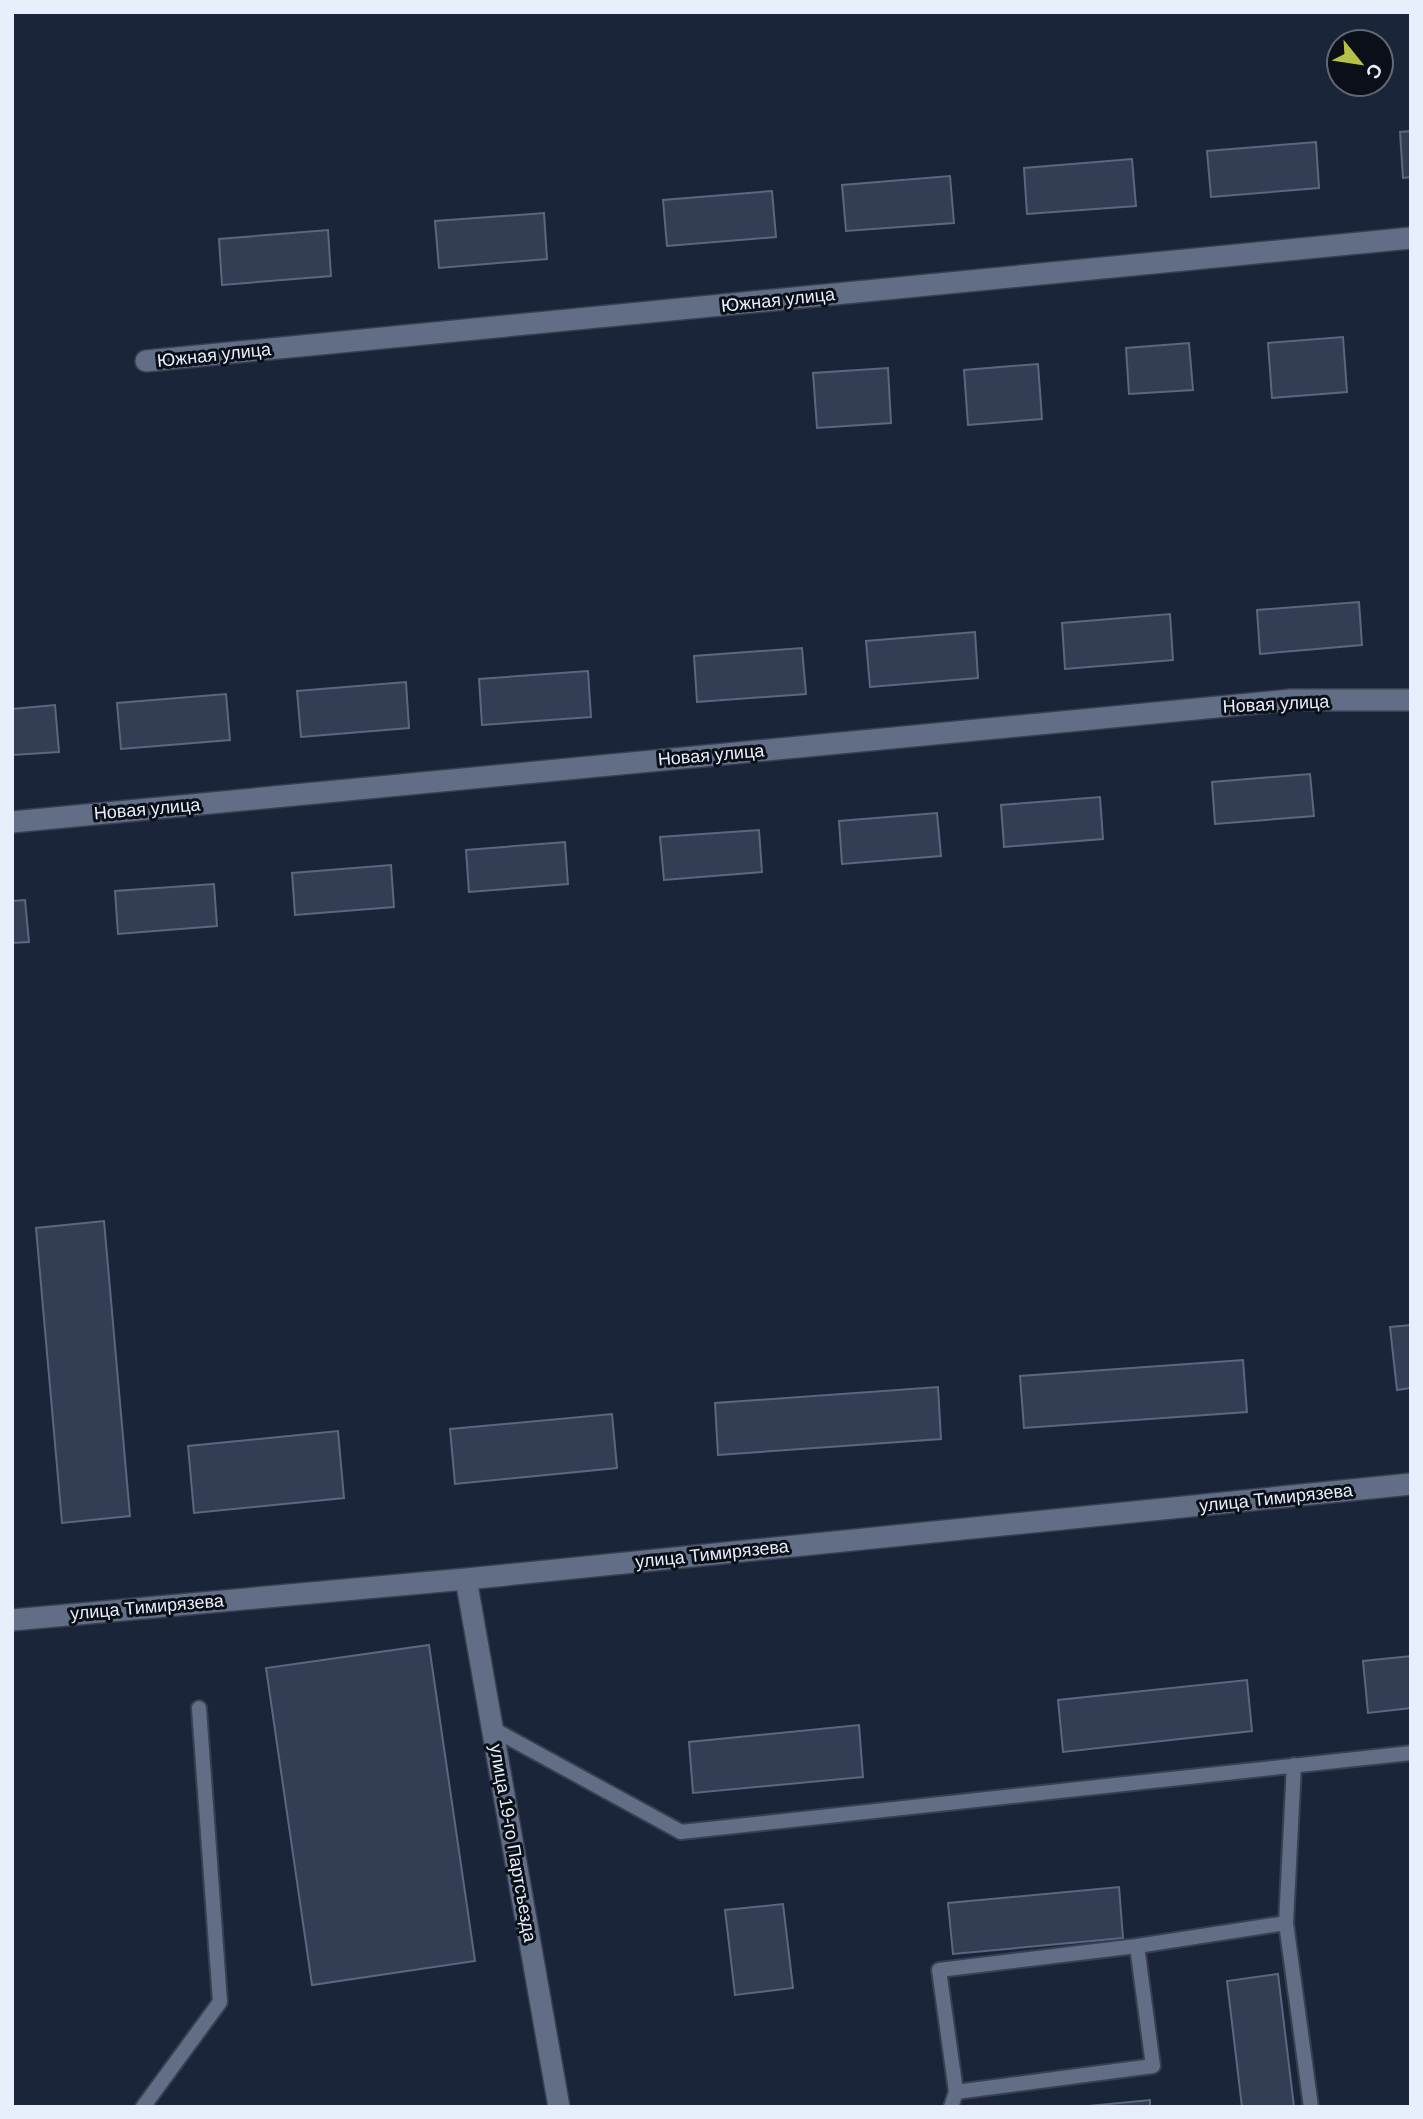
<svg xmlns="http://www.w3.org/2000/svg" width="1423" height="2119" font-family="Helvetica,sans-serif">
  <rect width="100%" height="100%" fill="#1b253a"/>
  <path fill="#333e55" stroke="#5b6780" stroke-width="2" d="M1411,131V177L1403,178L1400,132Z
    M1316,142L1319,188L1211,197L1207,151Z
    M1132,159L1136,206L1027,214L1024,168Z
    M950,176L954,223L846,231L842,185Z
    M772,191L776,237L667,246L663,200Z
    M544,213L547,259L439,268L435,221Z
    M328,230L331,276L222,285L219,239Z
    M1343,337L1347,392L1272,398L1268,343Z
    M1189,343L1193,390L1129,394L1126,348Z
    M1038,364L1042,419L968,425L964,370Z
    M888,368L891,423L817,428L813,373Z
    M1359,602L1362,645L1260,654L1257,610Z
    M1170,614L1173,660L1065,669L1062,623Z
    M975,632L978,678L870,687L866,641Z
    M802,648L806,694L697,702L694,656Z
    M588,671L591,717L482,725L479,679Z
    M406,682L409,728L301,737L297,691Z
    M226,694L230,740L121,749L117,703Z
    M55,705L59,752L12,755V709Z
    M1310,774L1314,816L1215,824L1212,782Z
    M1100,797L1103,839L1004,847L1001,805Z
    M937,813L941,856L842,864L839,821Z
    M759,830L762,872L664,880L660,837Z
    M565,842L568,884L469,892L466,850Z
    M391,865L394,907L295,915L292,873Z
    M214,884L217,926L118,934L115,891Z
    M25,900L29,942L12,943V901Z
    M104,1221L130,1516L62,1523L36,1228Z
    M1411,1325V1388L1397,1390L1390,1327Z
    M1243,1360L1247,1412L1024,1428L1020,1376Z
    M938,1387L941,1439L718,1455L715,1403Z
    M612,1414L617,1468L455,1484L450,1429Z
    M338,1431L344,1498L194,1513L188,1446Z
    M429,1645L475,1961L312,1985L266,1668Z
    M1411,1656V1708L1368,1713L1363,1661Z
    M1247,1680L1252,1731L1063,1752L1058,1700Z
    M859,1725L863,1777L693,1793L689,1742Z
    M1119,1887L1123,1938L953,1954L948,1903Z
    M783,1904L793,1988L735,1995L725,1910Z
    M1278,1974L1294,2107H1242L1227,1981Z
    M1150,2100V2107H1078Z"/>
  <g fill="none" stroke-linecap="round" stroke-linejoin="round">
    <defs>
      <path id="service" d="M493,1729L681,1832L1411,1753
        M1286,1923L1294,1765
        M1137,1946L1153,2066L956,2092L939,1970L1137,1946L1286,1923L1311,2107
        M143,2107L220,2002L199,1708
        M951,2107L956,2092"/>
      <path id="minor" d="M146,361L1411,238
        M12,822L1291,700H1411
        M466,1579L559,2107
        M12,1620L466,1579L1411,1484"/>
    </defs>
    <use href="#service" stroke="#383f51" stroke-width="18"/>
    <use href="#minor" stroke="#383f51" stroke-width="24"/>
    <use href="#service" stroke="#616e86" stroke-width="14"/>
    <use href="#minor" stroke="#616e86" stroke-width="21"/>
  </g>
  <g text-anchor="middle" stroke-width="6" stroke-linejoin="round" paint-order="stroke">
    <g font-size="18" fill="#e7eefc" stroke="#0a0f18">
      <text transform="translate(778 300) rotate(-6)" y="6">Южная улица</text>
      <text transform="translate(214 355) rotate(-6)" y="6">Южная улица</text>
      <text transform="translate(1276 704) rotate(-3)" y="6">Новая улица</text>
      <text transform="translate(711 755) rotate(-5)" y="6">Новая улица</text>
      <text transform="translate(147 809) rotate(-5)" y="6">Новая улица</text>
      <text transform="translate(1276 1498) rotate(-6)" y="6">улица Тимирязева</text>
      <text transform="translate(712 1554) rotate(-6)" y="6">улица Тимирязева</text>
      <text transform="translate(147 1607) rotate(-5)" y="6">улица Тимирязева</text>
      <text transform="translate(513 1843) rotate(80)" y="6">улица 19-го Партсъезда</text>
    </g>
  </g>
  <rect width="1423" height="2119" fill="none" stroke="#e7eefc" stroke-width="28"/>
  <g transform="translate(1360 63) rotate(120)"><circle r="33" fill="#0a0f18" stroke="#626873" stroke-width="2"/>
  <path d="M0-5L12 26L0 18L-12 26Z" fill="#b6c148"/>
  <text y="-10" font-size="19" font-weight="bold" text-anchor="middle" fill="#e7eefc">С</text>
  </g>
</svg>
